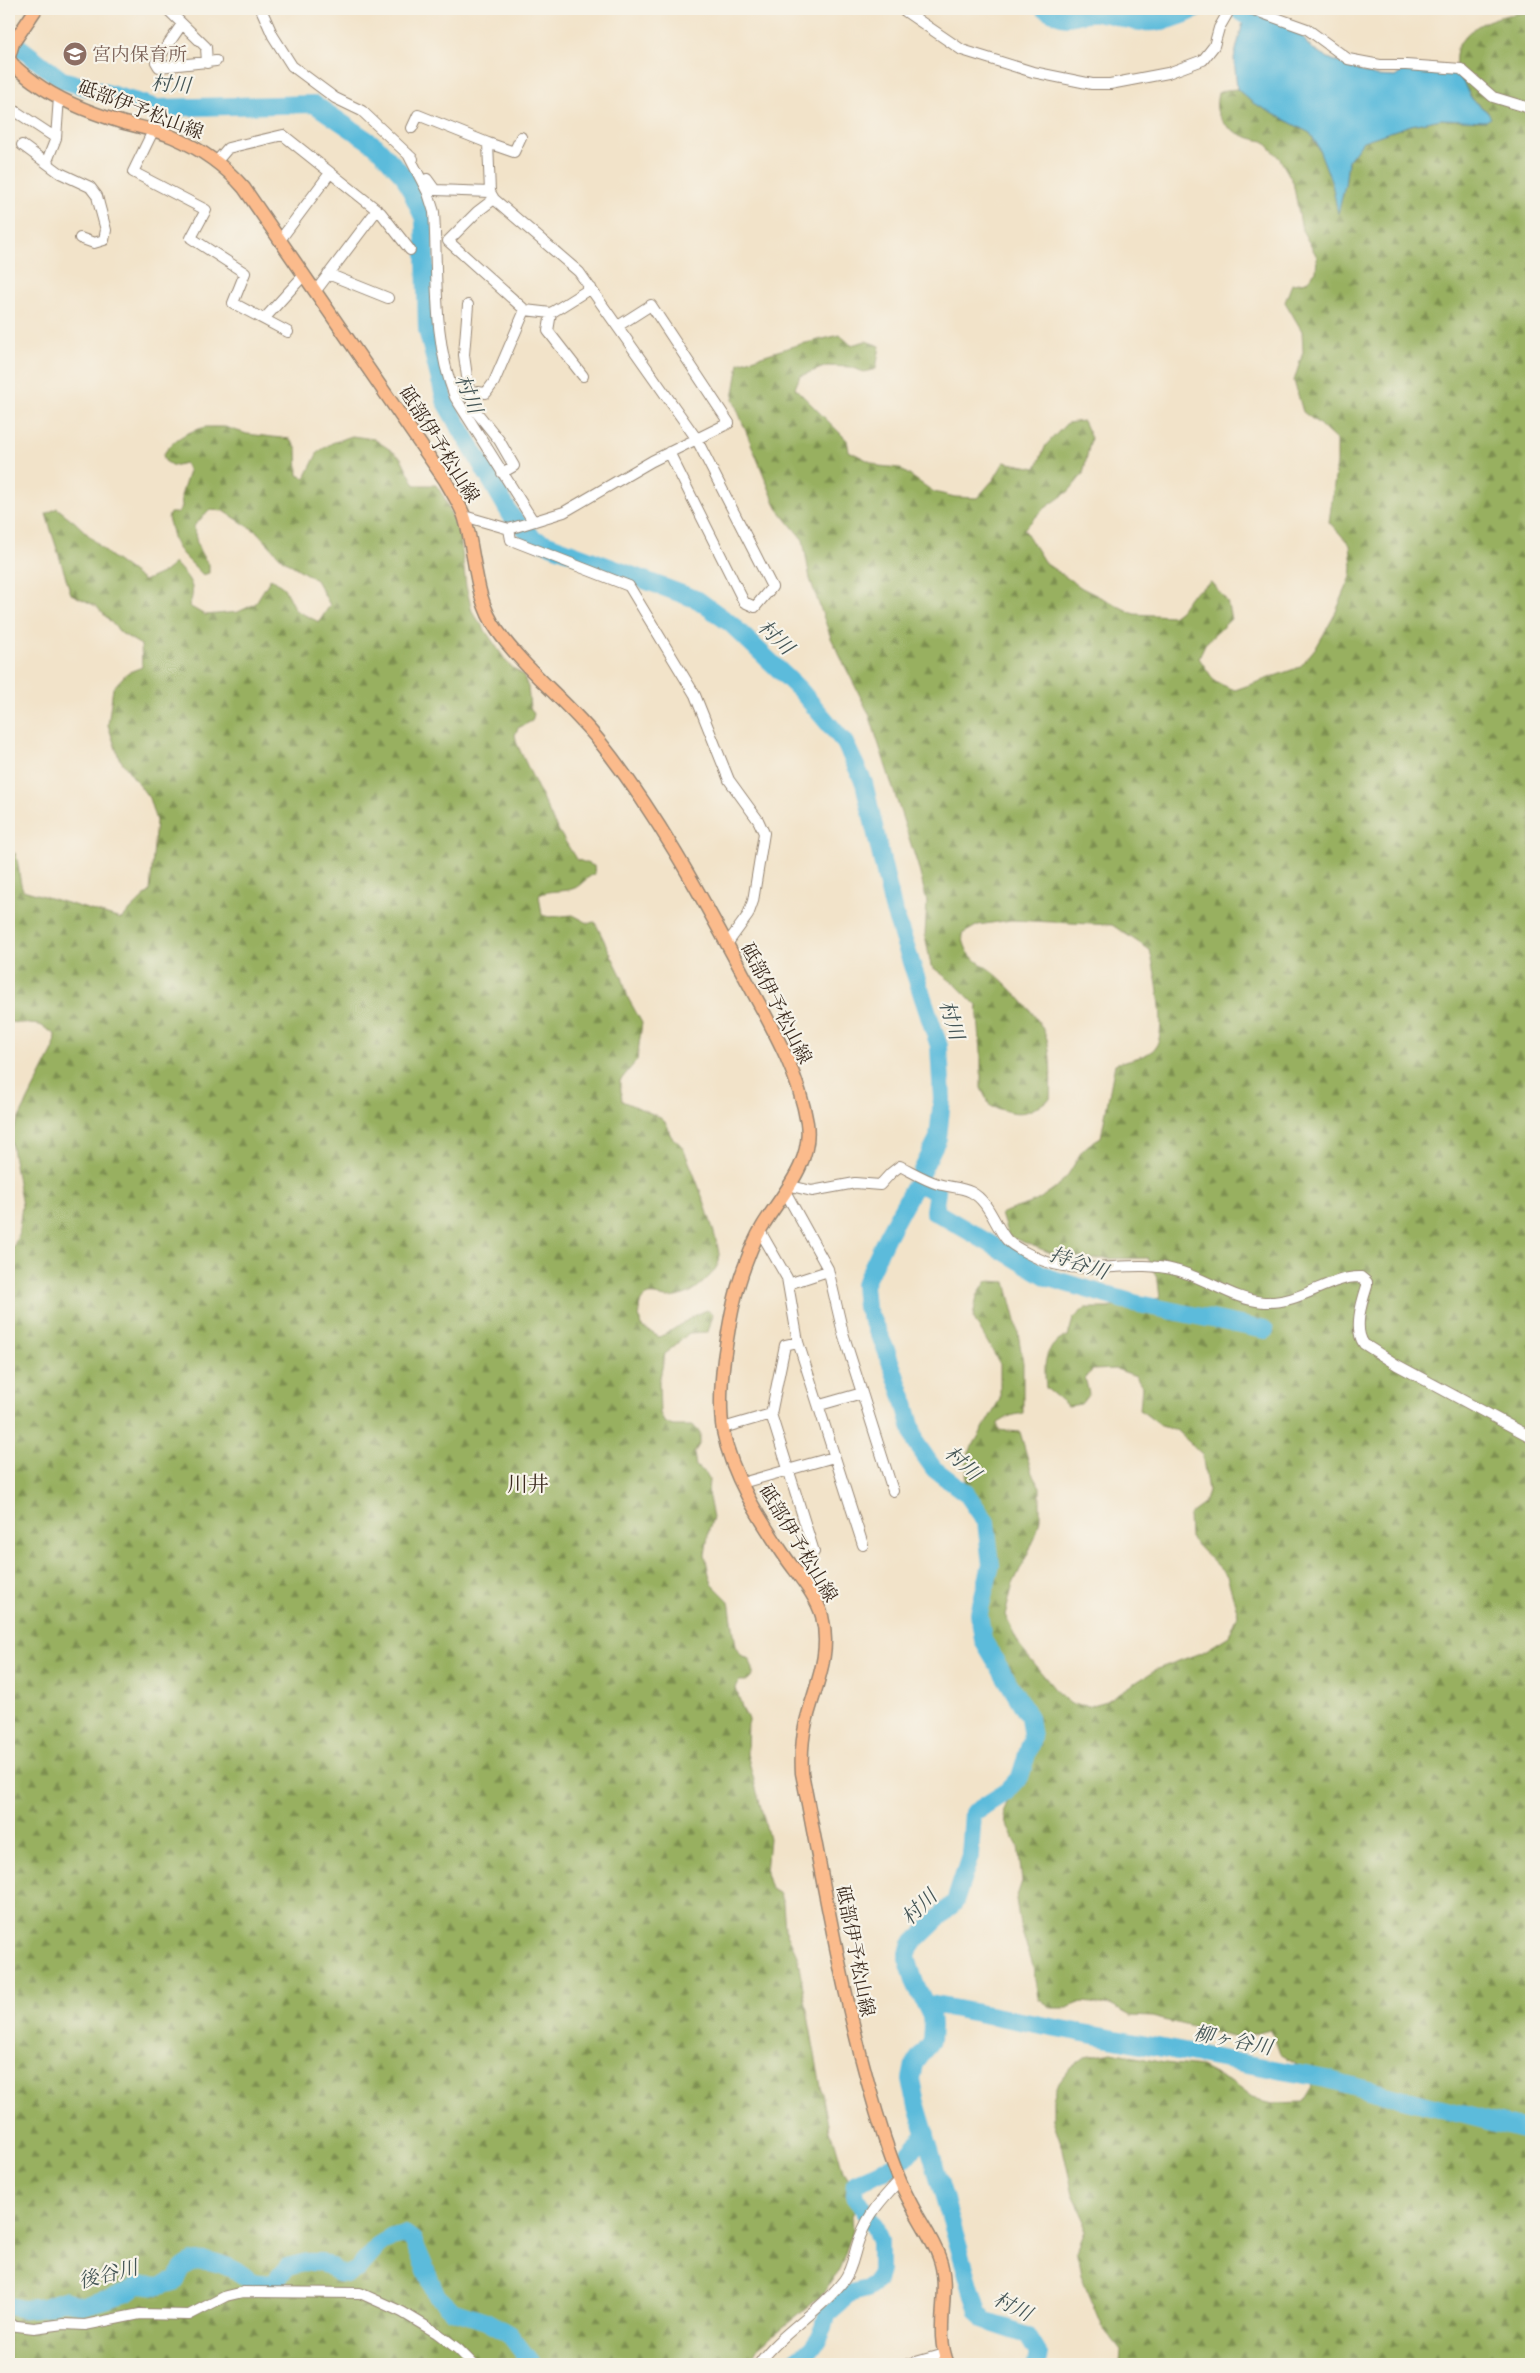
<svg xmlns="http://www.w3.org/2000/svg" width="1540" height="2373" font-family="Vollkorn,'Noto Serif JP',serif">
  <defs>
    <pattern id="forest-firs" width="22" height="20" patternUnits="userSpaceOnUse" patternTransform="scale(1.25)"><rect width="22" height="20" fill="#98b061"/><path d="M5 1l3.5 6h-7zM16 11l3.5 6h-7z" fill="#7d8f4f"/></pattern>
  </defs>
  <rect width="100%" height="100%" fill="#f7f3e8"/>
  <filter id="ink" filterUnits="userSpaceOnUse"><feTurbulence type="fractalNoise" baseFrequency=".02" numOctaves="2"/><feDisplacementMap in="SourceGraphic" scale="10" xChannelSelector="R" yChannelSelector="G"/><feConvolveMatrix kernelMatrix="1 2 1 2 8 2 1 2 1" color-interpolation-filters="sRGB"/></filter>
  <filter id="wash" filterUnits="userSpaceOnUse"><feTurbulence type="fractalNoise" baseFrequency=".0096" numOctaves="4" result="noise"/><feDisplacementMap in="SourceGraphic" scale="20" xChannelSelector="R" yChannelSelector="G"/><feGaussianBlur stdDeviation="1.12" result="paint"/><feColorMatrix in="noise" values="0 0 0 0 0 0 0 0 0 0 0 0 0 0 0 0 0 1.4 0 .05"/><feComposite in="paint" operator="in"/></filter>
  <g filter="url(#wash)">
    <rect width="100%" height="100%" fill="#f2e3c9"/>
    <path fill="url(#forest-firs)" stroke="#6a6d40" d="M1527,13L1531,18V2364H1120L1121,2351L1102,2327L1081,2276L1077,2251L1085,2231V2219L1073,2194L1063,2149L1053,2120V2098L1059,2082L1068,2070L1085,2057L1112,2052L1164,2063L1201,2067L1232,2083L1252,2098L1272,2103L1303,2102L1312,2087L1300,2066L1280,2054L1274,2037L1269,2030L1237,2038L1152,2017L1131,2016L1110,2005L1082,2002L1067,2008H1052L1038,1998L1033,1966L1020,1926L1016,1899L1022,1881L1018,1846L1008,1828L1004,1810L1010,1796L1027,1779L1039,1739L1037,1716L1009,1667L987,1636L985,1610L995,1568L987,1512L977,1501L966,1482L967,1456L1000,1399V1364L973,1317L977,1296L987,1281L1006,1282L1016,1321L1023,1363V1413L1010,1416L998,1423V1430L1020,1432L1032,1473L1040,1487V1519L1035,1538L1013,1584L1005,1615L1021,1648L1058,1693L1071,1704L1089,1706L1107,1701L1157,1669L1203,1652L1229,1636L1238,1614L1227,1576L1190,1538L1189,1515L1204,1504L1208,1491L1202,1454L1176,1430L1161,1426L1140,1410L1142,1386L1136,1376L1116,1369L1093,1370L1085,1377L1089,1394L1081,1404L1068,1406L1046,1388C1044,1365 1042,1346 1068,1336L1073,1319L1085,1308H1107L1160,1298L1158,1281L1148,1258L1091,1259L1056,1255L1008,1236L1001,1214C1016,1206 1033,1206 1046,1194C1054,1189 1064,1181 1069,1173C1082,1153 1078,1150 1101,1137L1115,1064C1126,1060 1143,1058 1152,1051C1171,1036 1154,971 1150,950L1112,925L1011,920L978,925L962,934C967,960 975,958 994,973C1012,989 1033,1010 1044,1031C1052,1047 1051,1081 1050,1099C1024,1116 1020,1116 990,1106L981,1088V1051L977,1006L956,985L931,966L925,935L927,902L918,866L869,714L831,638L810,579L803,540L777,508L733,399L739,363L797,345L840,335L851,345L866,341L880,346L876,369L864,372L850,367L827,366L800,376L795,388L847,440L849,451L879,466L899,468L934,492L955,497L977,498L994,479L1004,462L1036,468L1046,445L1067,423L1083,421L1091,438L1083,474L1069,491L1044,509L1024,529L1045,563L1082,588L1134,614L1172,616L1180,610L1190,596L1211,582L1227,601L1231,619L1205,644L1199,658L1215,682L1235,690L1300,667L1317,646L1334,616L1351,577L1352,567L1350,545L1329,522L1337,463V441L1319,424L1303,412L1294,381L1303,352L1302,331L1285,302L1292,284L1306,282L1316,271L1317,257L1302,230L1293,182L1280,159L1264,141C1247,139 1221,129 1217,110C1216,105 1217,98 1218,93L1225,90L1237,89L1253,103L1310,133L1319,149L1332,183L1338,213L1345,185L1348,161L1363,141L1411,125L1441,119L1486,121L1488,112L1473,100L1461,78L1455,73C1456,66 1455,56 1457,49C1468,23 1501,14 1527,13Z
      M206,427H225L247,434L290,439L297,449L298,475L305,478L318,452L332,443L352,436L374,439L392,451L401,458L415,485H436L444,497L460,535L466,586L472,611L508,664L523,675L528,687L530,707L534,714L532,721L518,728L515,735L517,744L554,823L576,859L594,866L595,874C586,877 583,884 575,888C563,893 551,889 539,895L542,915L549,917L573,915L588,923L595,922L622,977L628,998L642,1023L637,1060L620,1081L622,1101C631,1105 658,1115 663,1120C669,1125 668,1131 671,1136C674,1140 679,1142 682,1147C690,1160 723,1249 719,1261C717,1271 702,1284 694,1290C687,1295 675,1298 666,1298C662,1298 658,1295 655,1295C636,1292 638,1314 641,1326L659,1337C676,1330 689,1316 707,1310L713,1314L708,1332L689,1333L665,1354L659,1382L660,1413L664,1422L673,1426H693L700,1432V1443L694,1453L696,1466L706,1473L709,1480L708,1492L713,1518L709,1529L705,1555L709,1574L712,1584L729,1601L736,1646L741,1655L749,1659L753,1668V1676L748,1681H739L736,1688L742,1708L748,1719L747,1754L769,1838L766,1873L771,1889L779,1893L783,1903L785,1929L797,1955L829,2131L835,2142L843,2171L860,2198L852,2216L853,2231L838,2273L819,2298L756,2349L747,2364H9V1257L18,1236L22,1206L10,1136L54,1048L55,1034L40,1025L9,1022V855L15,853C20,866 18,878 23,890L121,919L150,891L156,821L149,798L119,758L108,725L113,688L127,673L142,667L141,645L121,633L96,606L71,594L46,514L57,508L76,523L109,555L144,581L164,572L175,563C188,578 198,585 189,606L205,615L238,612L255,604L271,578L284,588L295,610L319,622L330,605L316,580L282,559L257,532L224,511L209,510L194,526C196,542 198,552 209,564V573L203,575C194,565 182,556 176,545C172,537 171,526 168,518L170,513H178L182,507L181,496L189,471L185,463L173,466L165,461L163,455C174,438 187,432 206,427Z"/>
    <path fill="#5cbbdb" stroke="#4c727c" d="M1253,13L1299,31L1308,45L1320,54L1350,68L1376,76L1395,77L1407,68L1455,73C1465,80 1466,92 1473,100C1479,107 1487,109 1491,118L1486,121L1441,119L1411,125L1363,141L1348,161L1345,185L1338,214L1332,183L1317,144L1310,133L1253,103L1237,89L1234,58L1245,14Z"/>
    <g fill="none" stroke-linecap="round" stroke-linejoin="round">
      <path stroke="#5cbbdb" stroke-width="18" d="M1045,9C1075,26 1073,10 1100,13C1114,14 1127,21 1141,22C1161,24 1179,18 1196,9
        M1237,9L1254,21
        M9,39L62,80L157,108L314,104L376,146L404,176L424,219L427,330L446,404L512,517L534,539L698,600L731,624L800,690L845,743L864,783L893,908L939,1046L942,1099L938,1138L916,1183L887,1236L864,1285L866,1307L886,1350L903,1397L916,1443L934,1469L966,1493L986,1522L991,1565L979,1613L983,1640L1029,1717L1032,1738L1020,1777L1006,1792L973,1813L970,1856L955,1902L910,1946L907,1958L915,1983L931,2016L932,2026L931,2041L914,2064L911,2079L915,2099L978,2312L985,2321L1027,2335L1038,2353L1036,2364
        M916,1183L937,1192L934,1211L1049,1278L1134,1303L1265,1330
        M925,2003L1326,2079L1531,2132
        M9,2306L24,2309L44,2307L64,2300L83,2306L127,2293L139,2284L159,2286L176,2281C178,2277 180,2270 184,2267C201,2252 238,2268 251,2282L273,2284L287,2267L307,2262H321L339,2273L349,2274L357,2270L380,2244L392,2237L405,2234L413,2240L437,2296L452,2310L486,2321L509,2334L532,2364
        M791,2364L811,2349L819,2338L824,2328L827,2314L851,2293L867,2289L877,2282L880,2270V2241L875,2227L854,2195L855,2183L885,2170L905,2158L926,2134"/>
    </g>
  </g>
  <g filter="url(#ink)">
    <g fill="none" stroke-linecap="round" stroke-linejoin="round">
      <defs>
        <path id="minor" d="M167,9L206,47L207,63
          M261,9L273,36L292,66L335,98L362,111L413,159
          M902,9L962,50L1033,72L1092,84H1110L1168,73L1203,60L1214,46L1219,28L1230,9
          M1251,9L1307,29L1348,59L1380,65H1406L1461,69L1493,97L1526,107L1531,111
          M182,24L156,62L159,67L216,61
          M9,107L56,138
          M412,128L418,115L488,143L490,192L494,199L579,272L696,438L772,587L755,607L744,602L669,452
          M153,131L133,172L206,210L191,238L245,273L233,303L288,332
          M488,143L514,152L521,137
          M22,145L60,173L90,187L97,196L99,204L106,230L104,240L94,243L80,238
          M408,154L428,193L434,212C438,275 432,338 455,397L533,521
          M47,161L56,138L59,97
          M217,161L228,148L283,135L381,213L410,250
          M427,179L435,190L490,192
          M494,199L477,212L448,241L525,310L551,313L591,288
          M280,240L330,173
          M328,274L388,298
          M315,292L377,210
          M468,305L464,355L469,391L474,409L499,440L514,466L502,473
          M551,313L548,331L583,376
          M264,319L304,275
          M469,391L486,393L494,382L525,310
          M464,516L509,529L564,512L652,461L729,423L651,305L618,326
          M509,529L511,540L629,586L695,695L729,780L758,820L764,833L753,901L748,915L727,944
          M791,1186L812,1191L855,1183L880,1185L891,1173L900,1166C912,1172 925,1180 938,1184C948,1187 961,1187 971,1192C989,1201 995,1226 1007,1240C1013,1247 1038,1259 1047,1262C1088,1276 1133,1259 1175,1270C1205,1277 1233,1300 1264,1302C1302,1304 1328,1276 1361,1277L1367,1282V1286C1362,1302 1353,1329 1364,1344L1397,1365L1531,1437
          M786,1193L828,1269L843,1333L893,1491
          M760,1231L787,1278L798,1342L863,1545
          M788,1284L828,1271
          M798,1342L785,1345L771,1414L814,1552
          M820,1405L862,1393
          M723,1428L771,1414
          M742,1483L834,1457
          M9,2325L34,2328L64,2324L85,2325L140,2314L189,2315L226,2296L243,2292L360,2293L402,2312L437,2333L458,2349L473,2364
          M759,2364C779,2334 820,2312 844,2280C853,2268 854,2251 860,2237C869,2213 882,2199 899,2181
          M909,2364L944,2354"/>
        <path id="major" d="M9,57L13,43L36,9
          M9,59C15,69 25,75 34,82C60,101 91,113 121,122C138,127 157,130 173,137C201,149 224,165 244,188L445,480C452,493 461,505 465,519C476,555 474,598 497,630C526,671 568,702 600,742C656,812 699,892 741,970C767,1019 798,1068 807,1123C813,1164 781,1195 762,1227C756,1237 751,1249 747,1260C734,1292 729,1325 724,1359C721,1383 719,1407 723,1431C732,1476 759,1518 784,1555C796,1573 816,1594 822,1616C832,1655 815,1686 806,1722C802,1739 801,1756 802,1773C826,1895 846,2018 884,2137C891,2158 898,2180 909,2200C918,2219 932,2237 939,2257C952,2291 933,2330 948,2364"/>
      </defs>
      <use href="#minor" stroke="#968674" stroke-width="12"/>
      <use href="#major" stroke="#968674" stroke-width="15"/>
      <use href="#minor" stroke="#fff" stroke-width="10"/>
      <use href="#major" stroke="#fbbb8c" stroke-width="12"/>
    </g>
  </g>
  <defs>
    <symbol id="school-disc" viewBox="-11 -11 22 22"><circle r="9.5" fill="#8d6e63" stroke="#f7f3e8"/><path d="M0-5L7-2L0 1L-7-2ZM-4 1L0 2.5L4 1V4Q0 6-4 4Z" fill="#fff"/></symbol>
  </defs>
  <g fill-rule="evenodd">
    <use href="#school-disc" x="61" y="40" width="28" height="28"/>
  </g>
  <g text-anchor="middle" stroke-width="4.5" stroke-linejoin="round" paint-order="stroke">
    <g font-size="19" fill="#785e54" stroke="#f7f3e8" text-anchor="start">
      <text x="92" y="61">宮内保育所</text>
    </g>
    <g font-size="19" fill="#3b2a1e" stroke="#f7f3e8">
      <text transform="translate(141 109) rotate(21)" y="7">砥部伊予松山線</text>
      <text transform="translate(440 444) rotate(58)" y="7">砥部伊予松山線</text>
      <text transform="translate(777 1003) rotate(63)" y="7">砥部伊予松山線</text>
      <text transform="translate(799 1543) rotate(59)" y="7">砥部伊予松山線</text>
      <text transform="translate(856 1951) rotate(79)" y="7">砥部伊予松山線</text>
    </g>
    <g font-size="20" font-style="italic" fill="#455657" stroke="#f7f3e8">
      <text transform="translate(171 84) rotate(4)" y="7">村川</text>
      <text transform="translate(469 394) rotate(68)" y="7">村川</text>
      <text transform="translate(776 637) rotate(44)" y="7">村川</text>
      <text transform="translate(952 1020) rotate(73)" y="7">村川</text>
      <text transform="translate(1079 1263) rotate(19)" y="7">持谷川</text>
      <text transform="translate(963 1463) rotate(43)" y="7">村川</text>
      <text transform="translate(919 1907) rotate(-45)" y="7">村川</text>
      <text transform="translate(1233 2040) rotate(11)" y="7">柳ヶ谷川</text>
      <text transform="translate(108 2274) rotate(-14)" y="7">後谷川</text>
      <text transform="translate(1013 2306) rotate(27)" y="7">村川</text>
    </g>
    <g font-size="21" fill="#3b2a1e" stroke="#f7f3e8">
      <text x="528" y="1491">川井</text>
    </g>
  </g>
  <rect width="1540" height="2373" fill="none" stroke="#f7f3e8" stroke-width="30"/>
</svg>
